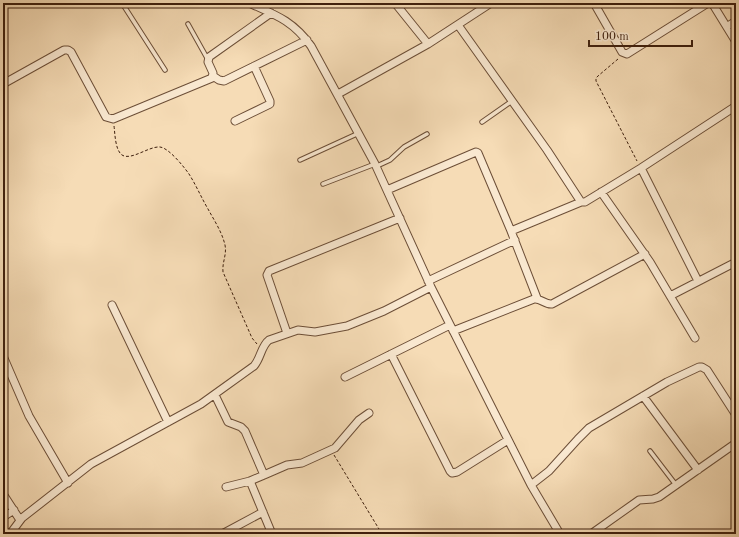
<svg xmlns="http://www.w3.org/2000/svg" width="739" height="537" font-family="'Old Standard TT',serif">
  <rect width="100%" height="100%" fill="#f6dcb6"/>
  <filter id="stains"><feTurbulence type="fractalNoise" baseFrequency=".005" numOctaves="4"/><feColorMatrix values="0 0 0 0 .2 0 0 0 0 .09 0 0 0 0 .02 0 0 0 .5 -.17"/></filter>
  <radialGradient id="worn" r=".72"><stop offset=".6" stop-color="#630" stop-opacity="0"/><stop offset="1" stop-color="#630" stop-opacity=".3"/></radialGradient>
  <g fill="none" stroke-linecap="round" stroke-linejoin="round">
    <defs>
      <path id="lane" d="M122,3L165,70
        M188,24L207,58
        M482,122L512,101
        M300,160L359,133
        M377,166L390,160L404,147L427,134
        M323,184L375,164
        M650,451L676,485"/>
      <path id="street" d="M249,3C276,15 293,21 311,46L375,164L431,287L531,485L560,534
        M395,3L428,44
        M594,3L622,52L627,54L708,3
        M712,3L736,42
        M458,25L547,150L581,202H585L641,168L736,106
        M728,26L736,21
        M213,76L219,80L224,81L307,40
        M3,84L64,50H68L71,52L106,117L113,119L212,78L213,73L208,62L209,57L271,13
        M338,94L428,44L491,3
        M235,121L270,104V101L254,66
        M641,168L698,281
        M387,190L476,152L478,153L511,231L537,298
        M601,192L650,262L695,338
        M511,231L581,202
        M428,281L515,240
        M670,296L736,262
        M112,305L168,422
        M453,331L534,299C541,298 545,305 552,304L645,254
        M287,333L267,275L269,271L400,218
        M391,354L450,471L452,473L457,472L508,440
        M3,356L29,416L68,483
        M345,377L450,325
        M215,395L228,422L241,427L245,431L264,475L250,481L272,534
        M643,396L698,470
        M264,475L287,465L302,463L335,448L359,420L369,413
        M531,485L549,471L578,439L589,428L667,382L699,367H702L707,370L736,415
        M226,487L250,481
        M3,494L20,520
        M3,517L14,510
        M10,534L22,518L91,464L201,404L254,366C261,358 261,346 269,340L298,330L315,332L347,326L384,311L431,287
        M222,534L263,512
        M591,534L639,500L653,499L659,497L736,443"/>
    </defs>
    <use href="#lane" stroke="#6c4e37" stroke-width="5.5"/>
    <use href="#street" stroke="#6c4e37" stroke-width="9"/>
    <path stroke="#3e1f0d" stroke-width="1" stroke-dasharray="3 2" stroke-linecap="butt" d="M618,59L598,76L596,78V81L637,161
      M114,126C115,133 115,150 122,155C131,161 149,146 160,147C169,148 184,167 189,174C196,185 201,197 208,209C214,220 222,232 225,245C227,255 222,262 223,272L252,338L257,344
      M334,455L382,534"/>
    <use href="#lane" stroke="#f9e8d0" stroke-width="3.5"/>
    <use href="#street" stroke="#f9e8d0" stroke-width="7"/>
  </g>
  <rect width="739" height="537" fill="none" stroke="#f6dcb6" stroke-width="16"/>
  <rect x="4" y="4" width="731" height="529" fill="none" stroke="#3e1f0d" stroke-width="2"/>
  <rect x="8" y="8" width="723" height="521" fill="none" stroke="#3e1f0d"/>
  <path d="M589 40v6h103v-6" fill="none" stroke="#3e1f0d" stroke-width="2"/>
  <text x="595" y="40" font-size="12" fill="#3e1f0d" stroke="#f9e8d0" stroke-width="3" paint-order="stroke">100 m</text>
  <rect width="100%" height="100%" filter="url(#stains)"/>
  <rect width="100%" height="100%" fill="url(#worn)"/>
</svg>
